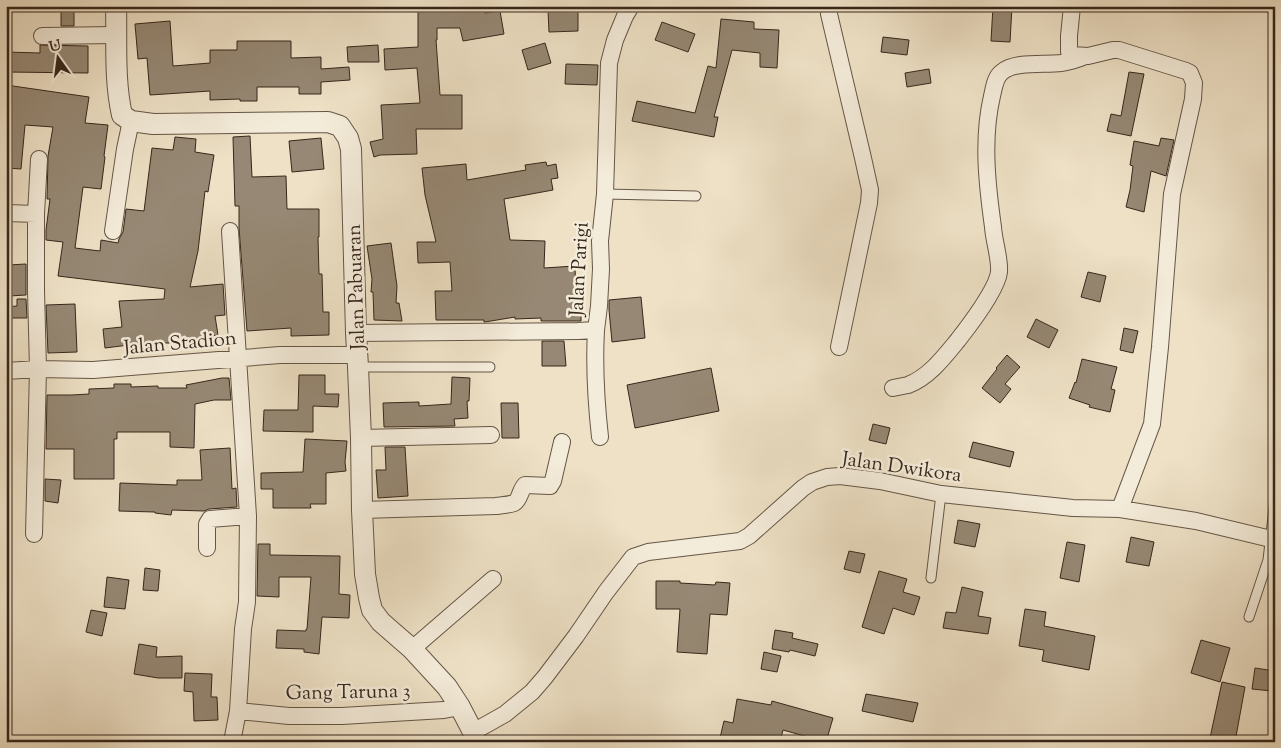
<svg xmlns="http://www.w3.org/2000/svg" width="1281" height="748" font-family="'Sorts Mill Goudy',serif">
  <rect width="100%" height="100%" fill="#eee1c6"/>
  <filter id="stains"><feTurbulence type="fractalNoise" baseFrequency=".004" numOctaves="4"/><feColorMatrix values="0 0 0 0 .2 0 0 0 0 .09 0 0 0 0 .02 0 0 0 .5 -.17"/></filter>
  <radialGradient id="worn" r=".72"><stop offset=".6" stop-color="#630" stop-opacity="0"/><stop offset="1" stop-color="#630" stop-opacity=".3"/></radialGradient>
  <path fill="#968874" stroke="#37271b" d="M418,6H455V10L483,6L485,13L500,11L504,34L463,41L460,28H437V40H436L440,95H462V129H416L417,154L380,155L374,157L370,142L383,139L381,105L420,103L417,68L385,70L384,49L418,47Z
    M993,6H1012L1010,42L991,41Z
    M61,9H74V26H61Z
    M578,9V31L549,32L548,10Z
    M721,19L754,22V29L779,30L777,68L760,67V53L732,50L714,117H718L714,137L632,121L637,101L695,113L708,66L716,68Z
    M170,21L173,66L210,63V50H237V41H291V58L321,57V69L349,67L350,80L321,82V94H299V87H257V101H240V99L210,100V91L150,95L147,58L138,59L135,24Z
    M662,22L695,34L688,52L655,40Z
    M883,37L909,40L907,55L881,52Z
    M545,43L551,63L528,70L522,50Z
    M40,45L88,46V73L6,72V52L40,53Z
    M378,45L379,62H348L347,47Z
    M566,64L598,65L597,85L565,84Z
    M929,69L931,83L907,87L905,73Z
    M1129,72L1144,74L1131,136L1107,131L1111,114L1121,116Z
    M6,85L89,97L85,123L108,125L104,156L105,157L101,189L83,187L75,248L100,251L101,240L118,243L119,239L123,232L126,209L144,211L152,148L173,150L175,137L196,139L195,152L214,155L208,192L205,191L198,251L190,287L223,284L225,315L215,316L218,335L185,341V343H145L105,348L103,329L122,327L119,301L164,299L165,289L58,276L63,242L46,240V230L50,199H47L48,156L53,127L25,125L21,169L6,168Z
    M250,136L252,177L286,176L287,209H319V237H318L319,274H322L323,312H329V335L291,336V328L247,331L239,228V206H235L233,137Z
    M321,138L324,169L292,172L289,141Z
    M1161,138L1174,140L1166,176L1151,171L1144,212L1126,207L1130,190L1133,166L1130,165L1134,141L1159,146Z
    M546,162L547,166L556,164L558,178L551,179L553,190L504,199L510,240L545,241L544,268L575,266L576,298H581V321H541V318L515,319V317L485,322H484V320H436L435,291H452L450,262L418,263L417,242H436L425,195L422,168L466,164L467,180L526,170L525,165Z
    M391,243L397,286L396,303H399L402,321L374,320L373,292H371L372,279L367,246Z
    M26,264V295L9,296L8,265Z
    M1088,272L1106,276L1100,302L1081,297Z
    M641,297L645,338L612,342L609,310V300Z
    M17,299H26L27,318H6V307L17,306Z
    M75,304L77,352L48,353L46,305Z
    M1036,319L1058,330L1049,348L1027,337Z
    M1124,328L1138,331L1133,353L1120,350Z
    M542,341H564L566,366H542Z
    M1007,355L1020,367L1005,384L1011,389L1000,403L982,388L997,369L996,368Z
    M1082,359L1117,367L1111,389L1115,390L1110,412L1089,407L1090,405L1069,398L1075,382L1076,383Z
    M711,368L719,411L635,428L627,385Z
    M299,375H325V394H339L338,407L313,406V432L263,431L264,410H298Z
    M452,377L470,378L469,401H467L468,418L454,419L455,426L384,427L383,403L419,402V406L451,404Z
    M222,378H229L231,400H214L195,404L194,448L170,447V432H117V439H114V479H74V449H46L47,395H72L89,394V389L114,388V384H131V387L158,386V388H187L186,385Z
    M501,403H518L519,438H502Z
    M873,424L890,428L886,444L869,440Z
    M305,439L347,441L345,462L346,471L326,473V504H310L311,508H273V489H261V473L303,472Z
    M973,442L1014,452L1010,467L969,457Z
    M385,447H405L408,496L378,498L376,470H386Z
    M230,448L232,489L236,488L237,507L209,509L204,511L172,510L171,515L155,513V512L119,511L120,483L177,485V480H202L200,450Z
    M45,479L61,480L58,503L45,501Z
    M958,520L980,524L975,547L954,543Z
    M1131,537L1154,542L1149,566L1126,562Z
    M1067,542L1085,545L1079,582L1060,578Z
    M258,544H270V555L340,556L339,594L350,595L349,618L322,617L319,654L304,652V649L276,648L277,630L306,631V629H307L311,577H279V597L257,596Z
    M849,551L865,554L860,573L844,569Z
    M145,568L160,570L158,591L143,590Z
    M879,571L907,579L903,592L920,597L914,615L893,608L884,634L862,627Z
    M107,577L129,580L125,609L104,607Z
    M656,581H680V583L715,585L716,582L730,583L727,615L710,614L707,654L677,652L680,609H656Z
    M962,587L983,592L978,616L991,618L988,634L943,628L946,612L956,613Z
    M1025,609L1046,612L1044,626L1095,636L1089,670L1042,661L1044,650L1019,646Z
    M91,610L107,613L102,636L86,632Z
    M775,630L793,633L792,638L818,644L815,656L790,650L789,652L772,649Z
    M1201,640L1230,648L1220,682L1191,673Z
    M139,644L157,647L156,657L182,656V678H158L134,674Z
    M764,652L781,656L777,672L761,669Z
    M1255,668L1275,671L1272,691L1252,689Z
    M185,673L212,674L211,697H217L218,720L194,721L193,692L184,691Z
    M1222,682L1245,687L1235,742L1210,738Z
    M866,694L918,703L913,722L862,711Z
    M737,699L771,705L772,701L833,718L826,742L783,730L780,742H719L724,721L733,723Z"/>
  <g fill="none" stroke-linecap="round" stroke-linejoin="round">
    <defs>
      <path id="service" d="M605,194L696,196
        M358,367H490
        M931,578L941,494
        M1249,617L1268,560L1275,499"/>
      <path id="minor" d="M829,6V14L863,158L870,190L869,203L839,347
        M1072,6L1069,36V52L1072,55L1088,56L1113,50H1119L1186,71L1190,73L1194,83L1193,99L1172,194L1160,347L1152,424L1120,509
        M42,36L116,35
        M6,213L36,214
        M113,231L125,149L131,121
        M230,231L248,516L247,602L243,629L238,711L232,742
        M596,330C594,366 596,401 600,437
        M356,333L578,331L596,330L599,306L601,269L600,241L605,194L609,63L615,40L625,16L631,6
        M6,371L38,369L93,370L280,355H357
        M893,388C898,387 903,386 908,385C929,377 944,357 958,340C969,326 997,289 999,272C1000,258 994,242 993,227C987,184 982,139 992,96C994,88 995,77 1002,72C1015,61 1044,65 1061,63C1068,62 1076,60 1083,57
        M361,438L491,435
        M362,510L496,506C502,505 509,505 514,503C520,500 520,490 525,485L550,486L553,481L562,442
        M34,534L38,369L36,291V214L39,159
        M207,548V524L210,519L248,516
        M412,649L493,579
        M238,711L289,716H342L444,710L460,707
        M473,732L505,714L532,692L545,677L576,636L606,592L633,557L648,552L740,541L749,536L803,488L812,482L827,477L840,476L880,481L941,494L1073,508L1120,509L1196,521L1275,540"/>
      <path id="tertiary" d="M116,6C117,42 114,80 122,115L131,121L153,124L328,122L340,126L348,138L351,149L356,333L358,367L361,438L362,510L365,574L369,598L372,610L381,622L412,649L447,687L460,707L473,732L475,742"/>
    </defs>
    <use href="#service" stroke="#655646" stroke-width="11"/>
    <use href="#minor" stroke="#655646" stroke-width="18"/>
    <use href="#tertiary" stroke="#655646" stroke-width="22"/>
    <use href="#service" stroke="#f4ecda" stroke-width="9"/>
    <use href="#minor" stroke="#f4ecda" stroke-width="16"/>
    <use href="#tertiary" stroke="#f4ecda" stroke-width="20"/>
  </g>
  <g text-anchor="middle" stroke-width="5" stroke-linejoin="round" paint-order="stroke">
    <g font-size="20" fill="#37271b" stroke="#f4ecda">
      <text transform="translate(578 269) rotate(-87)" y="7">Jalan Parigi</text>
      <text transform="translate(355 287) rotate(-92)" y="7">Jalan Pabuaran</text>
      <text transform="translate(180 342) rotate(-5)" y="7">Jalan Stadion</text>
      <text transform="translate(902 466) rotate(8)" y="7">Jalan Dwikora</text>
      <text transform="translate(348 691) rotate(-1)" y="7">Gang Taruna 3</text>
    </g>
  </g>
  <rect width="1281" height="748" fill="none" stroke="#eee1c6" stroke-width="25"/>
  <rect x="8" y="8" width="1266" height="733" fill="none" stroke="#37271b" stroke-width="2.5"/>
  <rect x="12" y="12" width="1256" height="723" fill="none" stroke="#37271b"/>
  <g transform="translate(58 58) rotate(346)" stroke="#f4ecda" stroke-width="4" paint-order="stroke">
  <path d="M0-4L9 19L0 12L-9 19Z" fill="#37271b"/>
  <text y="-8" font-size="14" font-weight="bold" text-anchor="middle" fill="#37271b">U</text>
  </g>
  <rect width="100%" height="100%" filter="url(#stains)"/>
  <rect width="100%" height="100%" fill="url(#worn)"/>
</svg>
